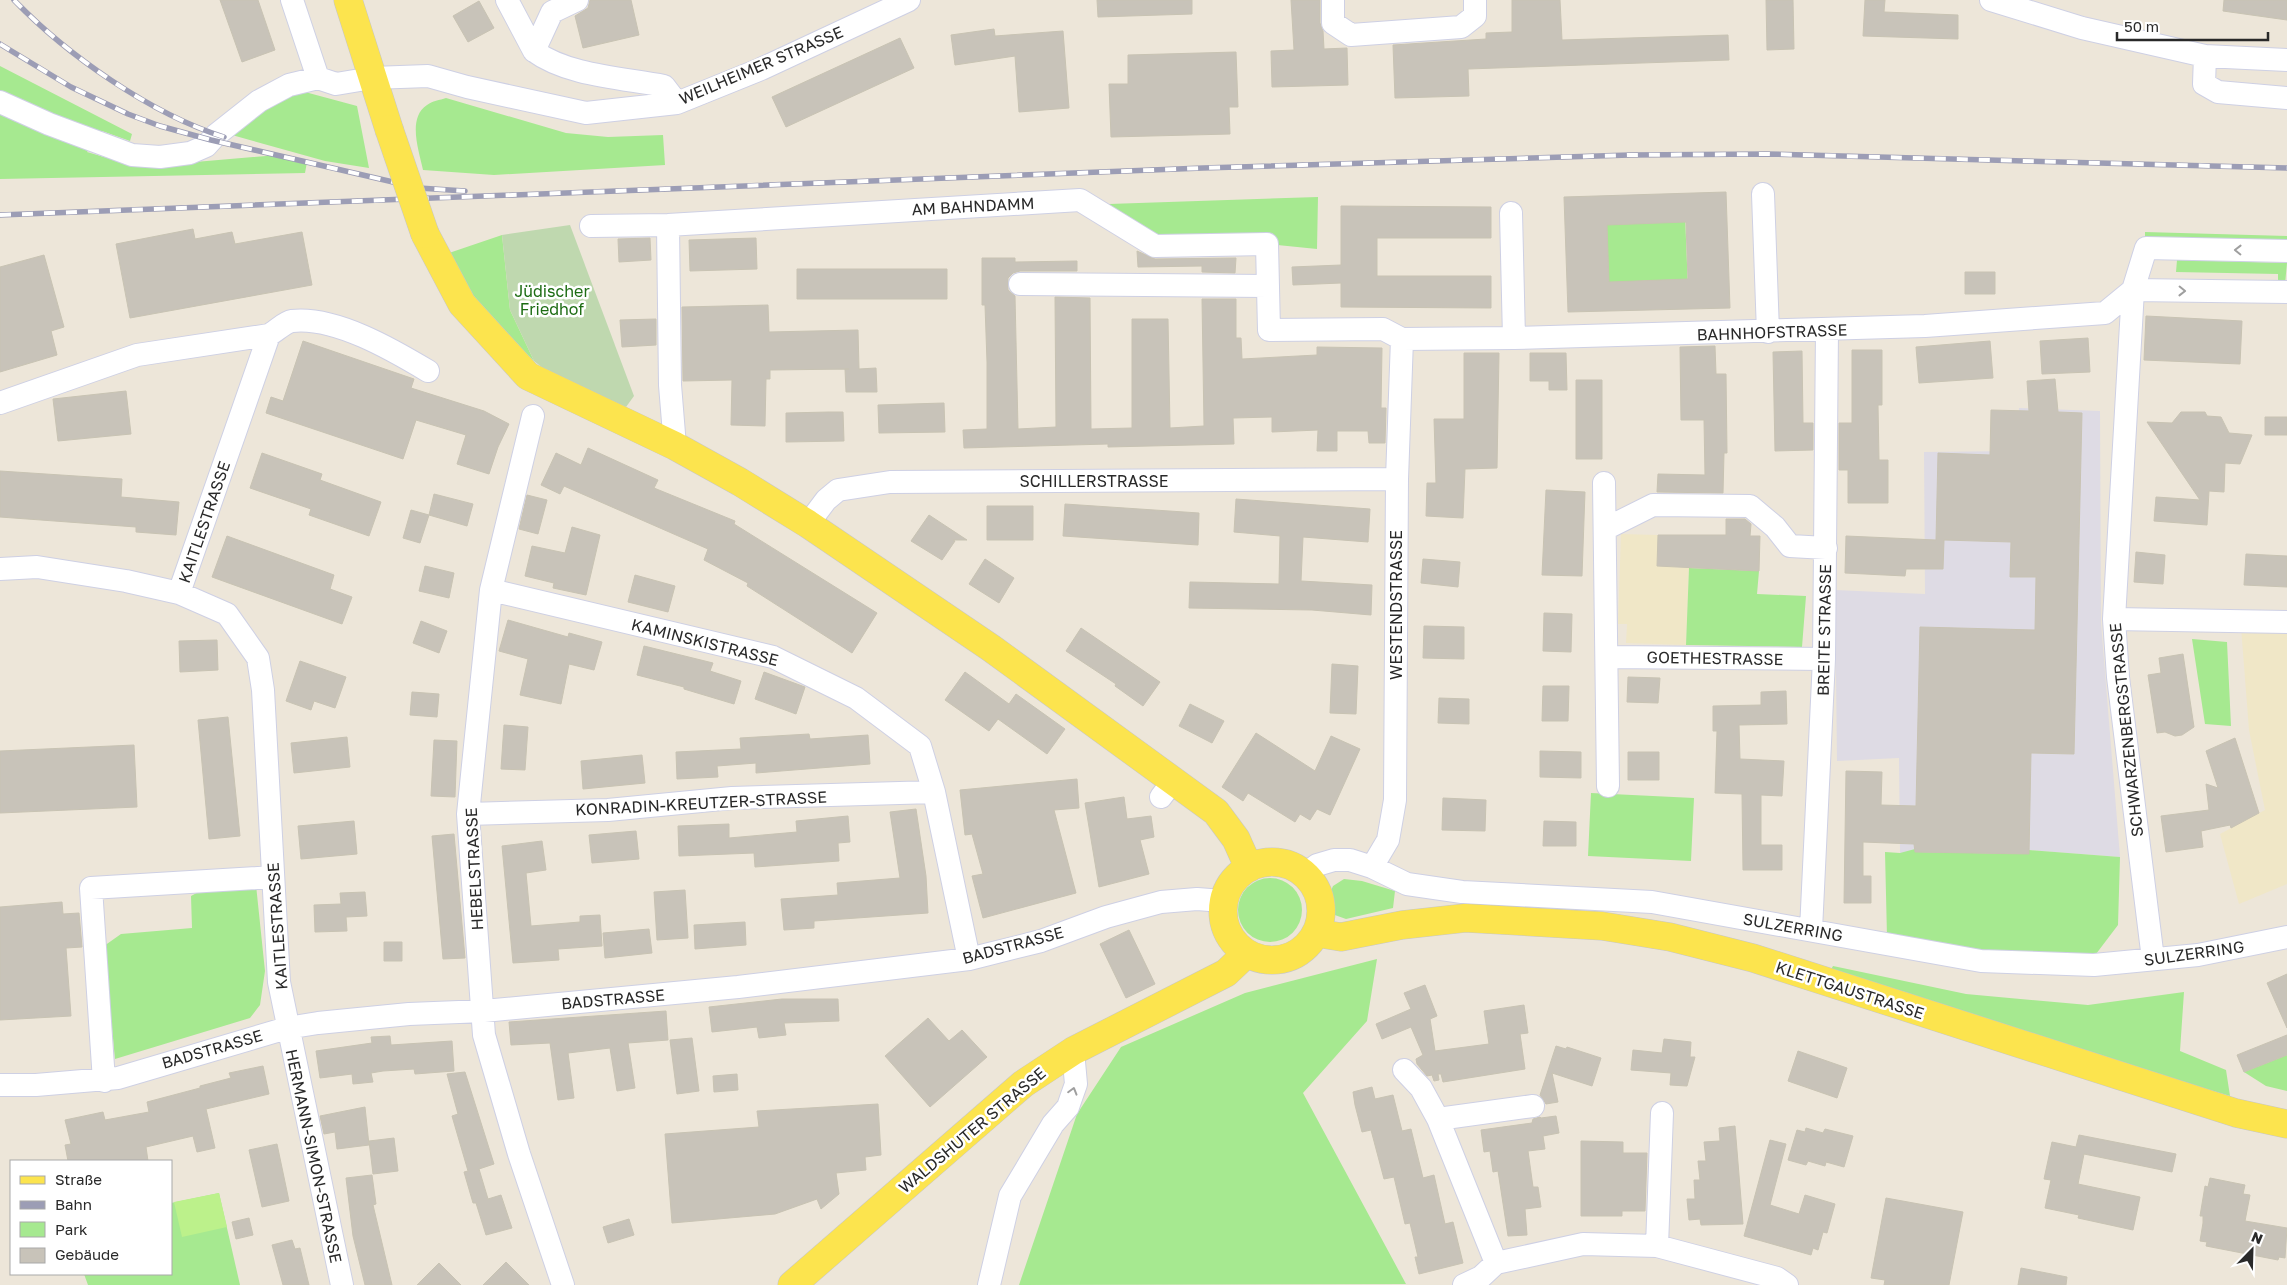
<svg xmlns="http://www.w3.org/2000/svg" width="2287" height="1285" font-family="'Golos Text',sans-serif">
  <rect width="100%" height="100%" fill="#ede6d9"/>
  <path fill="#dedbe4" d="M2019,408L2100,411L2101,623L2120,857L2029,850V854L1900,853L1899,758L1837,761L1835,590L1925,594L1924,452L2017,451Z"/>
  <path fill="#f0e7c7" d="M1621,534L1658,535L1657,566L1689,568L1686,645L1626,643L1627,624H1618Z
    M2241,627L2287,629V884L2239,904L2220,834L2265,810L2249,730Z"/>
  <path fill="#a6e990" d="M0,66L132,134L130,141L102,131L87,152L128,164H172L278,155L307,162L305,173L0,179Z
    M305,92L357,106L369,168L325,161L232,135L279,96Z
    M446,98L566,133L608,137L663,135L665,165L494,175L423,170C419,151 407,118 427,105C432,101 440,100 446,98Z
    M1318,197L1317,249L1267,244L1155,246L1112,220L1109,204Z
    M1685,215L1688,289C1654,278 1643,277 1609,291L1606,219C1640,225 1653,224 1685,215Z
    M2145,232L2287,236V245L2145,240Z
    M502,235L510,310L534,361L469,300L449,253Z
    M2177,260L2287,263L2285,284L2278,283V274L2176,272Z
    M1689,568L1759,571L1757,594L1806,596L1802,647L1686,645Z
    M2192,639L2227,642L2231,726L2205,724Z
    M1591,793L1694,798L1691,861L1588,856Z
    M1915,849V852L2028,854L2029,850L2120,857L2118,925L2096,954H2016L1887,937L1885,852L1900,853Z
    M1238 910a32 32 0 1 1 64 0a32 32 0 1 1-64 0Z
    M1344,879L1362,881L1395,891L1393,908L1346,919L1332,914L1327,900L1333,886Z
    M256,885L265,971L260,1005L250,1018L115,1059L104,946L121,934L192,928L191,896L208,887Z
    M1377,959L1367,1021L1303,1093L1406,1284L1019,1285L1077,1114L1121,1047L1245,993Z
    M1833,966L1966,994L2088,1005L2184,992L2180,1051L2226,1070L2230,1096L1827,977Z
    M2287,1055V1091L2266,1086L2244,1072Z
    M219,1193L240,1285H88L84,1274H171V1203Z"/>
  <path fill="#bfd8af" d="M570,225L634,396L626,407L548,372L534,361L510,310L502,235Z"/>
  <path fill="#bcf18b" d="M219,1193L227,1227L182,1237L174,1202Z"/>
  <path fill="#c8c3b9" stroke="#c8c3b3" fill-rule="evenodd" d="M220,0H258L275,50L242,62Z
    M590,0H631L639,35L583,48L575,16L588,8Z
    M1097,0H1192V14L1098,17Z
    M1291,0H1320V23L1323,31L1324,49L1347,48L1348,85L1272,87L1271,51L1294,50Z
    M1512,0H1560L1562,40L1728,35L1729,60L1468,69L1469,96L1395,98L1393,45L1486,39V33L1512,32Z
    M1766,0H1793L1794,49L1767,50Z
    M1865,0H1885L1884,12L1958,15V39L1863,36Z
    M2224,0H2287V20L2223,11Z
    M479,1L494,28L468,42L453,16Z
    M994,29L995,36L1063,31L1069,108L1019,112L1015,56L955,65L951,35Z
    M900,38L914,68L786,127L772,97Z
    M1236,52L1238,107H1229L1230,134L1111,137L1109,84H1128V55Z
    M1726,192L1730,308L1568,312L1564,197ZM1686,222L1688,279L1609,282L1607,225Z
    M1341,206L1491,207V238H1377V276H1491V308L1341,307V283L1293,285L1292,267L1341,265Z
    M193,229L195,239L232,232L235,244L302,232L312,285L130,318L116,244Z
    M650,238L651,260L619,262L618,239Z
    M756,238L757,269L690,271L689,240Z
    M1137,251L1155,259L1236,258L1235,273L1202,272V266L1138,267Z
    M44,255L64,327L51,331L57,355L0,372V267Z
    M982,258H1015V262L1077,261V271H1020L1013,273L1008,278V290L1015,296L1018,429L1056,427L1055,297L1090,298L1091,429L1132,428V319H1168L1170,428L1204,426L1202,299H1236V338H1241L1242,359L1317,355V347L1382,348L1381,408H1386L1385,443H1369L1368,431H1337V451H1317L1318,430L1272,432V417L1233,418L1234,444L1108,447V444L964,448L963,430L987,429V362L985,305H982Z
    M797,269H947V299H797Z
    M1965,272H1995V294H1965Z
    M768,305L769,332L858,330L859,369L876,368L877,392H846L845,369H849L770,370V379H766L765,426L731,425L732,380L683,381L682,307Z
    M2146,316L2242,321L2240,364L2144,360Z
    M656,319V345L622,347L620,320Z
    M2088,338L2090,372L2042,374L2040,341Z
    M303,341L414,379L411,388L484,411L509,424L498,447L489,474L457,464L466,435L416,420L403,459L266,413L271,397L283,401Z
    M1990,341L1993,378L1919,383L1916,347Z
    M1715,346L1716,374H1726L1727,453H1724L1723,493L1657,492L1658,474L1705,475L1704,420H1681L1680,347Z
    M1852,350H1882V405H1878L1879,460H1888V503H1848V470H1839V423H1852Z
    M1802,351L1803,423H1813V450L1775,451L1773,352Z
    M1464,353H1499L1497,468L1465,469L1463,518L1426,516L1427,483H1436L1434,419H1464Z
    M1530,353H1566L1567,390H1549V381H1530Z
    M2055,379L2058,412L2082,413L2074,754L2031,753L2029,854L1915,852L1914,844L1863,842V876H1871V903H1844L1846,771L1882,772L1881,805L1916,806L1920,627L2035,630L2036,577H2010L2011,542L1944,540L1943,569H1906L1905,576L1845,573L1846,536L1936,540L1938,453L1990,455L1991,410L2029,411L2027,381Z
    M1576,380H1602V459H1576Z
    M126,391L131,434L58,441L53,399Z
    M944,403L945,432L879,433L878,405Z
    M829,412H843L844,441L786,442V413Z
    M2181,412H2205L2207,416L2221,417L2229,433L2252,435L2240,464L2225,463L2224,492L2209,491L2207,525L2154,521L2156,497L2200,500L2147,422L2172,423Z
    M2265,417H2287V435H2265Z
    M588,448L658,480L654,488L735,521L734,524L877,613L852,653L747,586L748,583L704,560L708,549L564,486L560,494L541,485L556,453L581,465Z
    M262,453L322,474L320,480L381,502L369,536L309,515L311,509L250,488Z
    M0,471L122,479L121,497L179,502L176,535L136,532V527L0,517Z
    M1546,490L1585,492L1582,576L1542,575Z
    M434,494L473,504L467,526L429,515Z
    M527,495L547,500L538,534L519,529Z
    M1236,499L1370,509L1368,542L1303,537L1301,581L1372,585L1371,615L1312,610L1189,608L1190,582L1279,584L1280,536L1234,532Z
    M1065,504L1199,513L1198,545L1063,536Z
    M987,506H1033V540H987Z
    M411,510L429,515L420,543L403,538Z
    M929,515L967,540H953L955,541L942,560L911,541Z
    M1726,519H1745L1751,524L1750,536H1760L1759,571L1657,566L1658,535H1726Z
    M572,527L600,535L586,595L553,588L554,583L525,576L532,546L565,553Z
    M227,536L334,575L330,589L352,597L342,624L212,577Z
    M2136,552L2165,555L2163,584L2134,582Z
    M2246,554L2287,556V587L2244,585Z
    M985,559L1014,578L999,603L969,584Z
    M1423,559L1460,562L1458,587L1421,583Z
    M425,566L454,573L449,598L419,591Z
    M635,575L675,586L668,612L628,602Z
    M1544,613L1572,614L1571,652L1543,651Z
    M508,620L568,637L569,633L602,642L594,670L569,664L561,704L520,695L528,659L499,651Z
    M421,621L447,631L439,653L413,643Z
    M1424,626L1464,627V659L1423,658Z
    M1081,628L1160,682L1143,706L1115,686L1116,684L1066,651Z
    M217,640L218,670L180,672L179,641Z
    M644,646L713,663L710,671L741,681L734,704L684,689V687L637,675Z
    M2183,654L2194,727L2182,735L2175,736L2165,732L2157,733L2148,675L2161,673L2159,658Z
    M300,661L346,677L335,708L314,701L311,710L286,701Z
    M1332,664L1358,666L1356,714L1330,713Z
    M764,672L805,687L796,714L755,699Z
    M965,672L1009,704L1016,694L1065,729L1047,754L998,719L989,731L945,700Z
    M1628,677L1660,678L1658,703L1627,702Z
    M1543,686H1569L1568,721H1542Z
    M1786,691L1787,724L1739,725L1740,759L1784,761L1782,796L1761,795V845H1782V870H1743L1742,794L1715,793L1717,731H1713V706L1761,705V692Z
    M412,692L439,694L437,717L410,715Z
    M1439,698L1469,699V724L1438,723Z
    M1190,704L1224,721L1212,743L1179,726Z
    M228,717L240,836L209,839L198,720Z
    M504,725L528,727L525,770L501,769Z
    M1256,733L1315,771L1331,736L1360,749L1330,815L1317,809L1310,820L1300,814L1295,822L1248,793L1243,801L1222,787Z
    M809,734L810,739L868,735L870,764L756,773V763L717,766L718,777L677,779L676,752L741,749L740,738Z
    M347,737L350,767L294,773L291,743Z
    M2235,738L2259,813L2231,828L2230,825L2201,831L2203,847L2166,852L2161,816L2209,810L2206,784L2218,788L2206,751Z
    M434,740L457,741L455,797L431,796Z
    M134,745L137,807L0,813V751Z
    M1540,751L1581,752V778L1540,777Z
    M1628,752H1659V780H1628Z
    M642,755L645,783L583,789L581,761Z
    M1077,779L1079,808L1054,810L1076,893L983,918L972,876L983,874L972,834L965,835L960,790Z
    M1124,797L1127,819L1151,816L1154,837L1140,840L1149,874L1099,887L1085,803Z
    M1443,798L1486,800L1485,831L1442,830Z
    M916,809L926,876L928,913L814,921V928L784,930L781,899L838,895L837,883L900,878L890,812Z
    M848,816L850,842L838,843L839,861L755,867L754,853L679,856L678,826L729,824V838L797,832L796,821Z
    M354,821L357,854L301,859L298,826Z
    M1544,821L1576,822V846H1543Z
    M636,831L639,859L592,863L589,835Z
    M454,834L465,958L443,959L432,836Z
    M542,841L546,870L526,873L531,926L580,922V916L600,915L602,946L558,949L559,960L513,963L502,846Z
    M685,890L688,938L657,940L654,892Z
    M365,892L367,916L346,917L347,931L315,932L314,905L341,904L340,893Z
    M62,902L63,914L79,913L82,947L66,948L71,1016L0,1020V907Z
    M745,922L746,945L695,949L694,925Z
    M649,929L652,953L605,958L603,933Z
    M1129,930L1155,984L1126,998L1100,944Z
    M384,942H402V961H384Z
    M2287,974V1028L2267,983Z
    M1425,985L1437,1016L1430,1019L1435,1051L1489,1044L1484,1011L1524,1005L1528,1033L1520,1034L1525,1069L1443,1082L1441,1074H1438L1439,1080L1434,1081L1432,1075L1427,1076L1417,1064L1416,1059L1423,1055L1411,1027L1382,1039L1376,1024L1411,1009L1404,993Z
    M782,999H838L839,1021L784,1023L786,1035L759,1038L757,1027L712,1032L709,1007Z
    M666,1011L668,1040L628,1043L635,1088L617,1091L610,1048L568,1053L574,1098L558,1100L550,1043L511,1045L509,1022Z
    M928,1018L949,1041L962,1030L987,1057L930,1107L885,1056Z
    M2287,1035V1055L2244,1072L2237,1055Z
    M390,1036L391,1045L452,1041L454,1071L415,1074L414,1069L383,1071L371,1073L373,1082L353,1084L352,1074L320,1078L316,1051L372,1043L371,1037Z
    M692,1038L699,1091L677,1094L670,1040Z
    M1664,1039L1691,1042L1690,1057H1695L1687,1086L1670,1085L1671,1073L1631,1070L1633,1050L1662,1053Z
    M1556,1046L1566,1049L1567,1047L1601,1058L1592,1086L1552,1073L1558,1102L1546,1104L1540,1095Z
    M1798,1051L1847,1068L1837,1098L1788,1081Z
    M263,1066L269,1094L206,1109L215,1148L197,1152L193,1136L146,1147L148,1161H68L65,1145L71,1144L65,1120L103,1112L105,1120L149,1112L147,1102L200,1088V1086L231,1078L229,1073Z
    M465,1072L494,1164L479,1169L488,1199L501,1195L512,1228L486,1235L476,1203H473L464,1172L468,1171L452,1116L458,1114L447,1074Z
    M737,1074L738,1090L714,1092L713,1076Z
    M1372,1087L1375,1099L1393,1095L1402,1131L1411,1129L1423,1178L1434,1175L1445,1224L1453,1222L1463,1263L1419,1274L1415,1257H1418L1410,1223L1405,1224L1394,1177L1384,1179L1371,1130L1362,1132L1355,1105L1353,1092Z
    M878,1104L881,1155L865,1157L866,1170L836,1173L839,1194L821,1209L817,1199L775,1214L672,1223L665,1134L759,1127L757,1111Z
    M365,1107L369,1145L337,1149L335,1132L324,1134L320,1116Z
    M1556,1116L1559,1133L1543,1136L1545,1149L1528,1151L1533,1187H1538L1541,1207L1525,1209L1527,1235L1508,1236L1498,1171L1493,1172L1490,1151L1484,1152L1481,1130L1532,1123L1533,1119L1540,1117L1541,1118Z
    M1735,1126L1743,1224L1701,1225L1700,1219L1689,1220L1687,1199H1695L1694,1180H1700L1698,1161H1706L1704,1142L1720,1141L1719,1128Z
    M1806,1128L1823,1133L1825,1129L1853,1136L1844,1167L1826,1162L1825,1166L1808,1161L1806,1165L1788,1160L1797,1130L1805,1132Z
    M2079,1135L2176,1154L2172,1172L2084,1154L2078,1184L2140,1197L2133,1230L2078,1218L2079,1215L2045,1208L2051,1180L2044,1179L2052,1142L2076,1147Z
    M394,1138L398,1171L373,1174L369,1141Z
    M1770,1140L1786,1144L1770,1205L1799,1214L1805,1195L1835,1204L1827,1233L1823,1232L1818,1250L1813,1248L1811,1255L1744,1236Z
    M1581,1141L1623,1142V1153H1647L1645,1211H1622V1216H1581Z
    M277,1144L289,1201L262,1207L249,1150Z
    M372,1175L376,1204L373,1205L392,1285H365L353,1236L346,1178Z
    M2210,1178L2245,1185L2243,1194L2250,1195L2245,1221L2287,1228L2285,1258L2279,1257L2278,1260L2206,1246L2207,1242L2200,1241L2203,1223V1216H2200L2205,1186L2208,1187Z
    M1886,1198L1963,1212L1949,1285H1884L1885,1280L1871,1278Z
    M249,1218L253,1235L236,1239L232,1222Z
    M629,1219L634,1235L608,1243L603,1227Z
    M292,1240L295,1249L300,1248L309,1285H283L272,1245Z
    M506,1262L529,1285H483Z
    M439,1263L461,1285H417Z
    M2021,1268L2067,1277L2066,1285H2018Z"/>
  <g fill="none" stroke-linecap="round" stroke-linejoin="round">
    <defs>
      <path id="minor" d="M292,0L318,78L336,84L372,78L428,76L467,87L586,113L677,103L761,69L909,0
        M507,0L534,51
        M577,0L552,12L534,51C568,76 623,78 664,86L677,103
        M1333,0V23L1351,35L1461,27L1475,16V0
        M1991,0L2082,28L2205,56L2287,60
        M2205,56L2204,84L2218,92L2287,98
        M0,102L49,124L132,155L160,157L190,153L206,146L216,135L259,101L289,85L318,78
        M1763,194L1768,332
        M1511,213L1514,338
        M668,225L670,385L675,446
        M591,226L668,225L1080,200L1155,246L1267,244L1269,330L1383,329L1402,339L1514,338L1925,326L2105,313L2133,290L2146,248L2287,251
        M1020,284L1268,286
        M2133,290L2114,619L2118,677L2153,959
        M2133,290L2287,292
        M0,403L137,355L269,335
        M533,416L491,590L468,814L484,1035L519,1154L563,1285
        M1604,483L1608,786
        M808,524L826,500L838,490L890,482L1397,479
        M1605,529L1653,505L1750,506L1775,527L1790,546L1826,548
        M0,569L37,567L126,581L179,593L227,614L258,658L263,690L279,982L342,1285
        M491,590L773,657L856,698L920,746L934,792L969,959
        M179,593L269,335C276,331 285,322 292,321C335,316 393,350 428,371
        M2114,619L2287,622
        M1607,657L1824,659
        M1161,797L1173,781
        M468,814L608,810L732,798L934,792
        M1372,867L1388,840L1395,800L1397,479L1402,339
        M1305,874L1317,865L1334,860H1350L1372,867L1407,884L1462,892L1652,902L1981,961L2094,965L2198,955L2287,937
        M1811,930L1824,659L1827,330
        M1404,1070L1421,1088L1438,1119
        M104,1081L91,888L273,877
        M0,1085H36L118,1078L287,1028L318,1023L409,1014L484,1011L738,987L969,959L1041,941L1106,917L1161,902L1197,899L1223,901
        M1657,1246L1662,1113
        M1496,1263L1438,1119L1533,1106
        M989,1285L1010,1196L1053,1124L1068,1107L1070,1101L1076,1084L1073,1051
        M1464,1285L1481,1277L1496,1263L1583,1244L1657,1246L1777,1278L1787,1285"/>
      <path id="major" d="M348,0L389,129
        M425,234L462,304L528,376L675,446L740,482L808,524L991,648L1216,812L1236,839L1249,868
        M1223 911a49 49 0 1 1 98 0a49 49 0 1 1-98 0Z
        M1316,933L1341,937L1402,925L1465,918L1602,926L1670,937L1753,958L2236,1113L2287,1124
        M792,1285L1023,1084L1073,1051L1226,973L1246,954"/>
    </defs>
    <use href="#minor" stroke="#ced0e4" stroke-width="24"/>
    <use href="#major" stroke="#c7c7c7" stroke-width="29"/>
    <use href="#minor" stroke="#fff" stroke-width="22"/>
    <use href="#major" stroke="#fce44e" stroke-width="28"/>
    <defs>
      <path id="rail" d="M14,0C67,55 151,114 224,137
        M0,44L71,87L128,114L160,126L211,140L419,188L465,191
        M0,215L1203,168L1630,155L1767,154L2287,168"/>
    </defs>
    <use href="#rail" stroke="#9c9db5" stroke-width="5.5"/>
    <use href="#rail" stroke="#fff" stroke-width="4" stroke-dasharray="11" stroke-linecap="butt"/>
    <defs>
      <path id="major-bridge" d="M389,129L425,234"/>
    </defs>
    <use href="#major-bridge" stroke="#c7c7c7" stroke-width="29" stroke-linecap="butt"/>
    <use href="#major-bridge" stroke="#fce44e" stroke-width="28"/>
  </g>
  <defs><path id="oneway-chevron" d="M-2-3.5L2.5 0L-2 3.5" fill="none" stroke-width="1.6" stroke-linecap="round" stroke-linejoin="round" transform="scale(1.25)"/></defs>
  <g stroke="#9f9f9f">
    <use href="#oneway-chevron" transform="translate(2238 250) rotate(-179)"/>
    <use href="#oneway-chevron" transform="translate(2182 291) rotate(1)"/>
    <use href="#oneway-chevron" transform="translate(1073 1091) rotate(-74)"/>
  </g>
  <g text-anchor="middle" stroke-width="5" stroke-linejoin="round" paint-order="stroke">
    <g font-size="16" fill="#292929" stroke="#fff">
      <text transform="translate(761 65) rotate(-23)" y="6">WEILHEIMER STRASSE</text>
      <text transform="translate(973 206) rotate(-3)" y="6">AM BAHNDAMM</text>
      <text transform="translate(1772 332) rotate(-2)" y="6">BAHNHOFSTRASSE</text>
      <text x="1094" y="487">SCHILLERSTRASSE</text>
      <text transform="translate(204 522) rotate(-71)" y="6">KAITLESTRASSE</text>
      <text transform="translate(1396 605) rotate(-90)" y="6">WESTENDSTRASSE</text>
      <text transform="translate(1824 630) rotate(-89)" y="6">BREITE STRASSE</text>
      <text transform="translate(705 642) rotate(14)" y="6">KAMINSKISTRASSE</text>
      <text transform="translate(1715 658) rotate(1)" y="6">GOETHESTRASSE</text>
      <text transform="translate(2126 730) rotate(-96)" y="6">SCHWARZENBERGSTRASSE</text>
      <text transform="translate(701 803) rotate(-3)" y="6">KONRADIN-KREUTZER-STRASSE</text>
      <text transform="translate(474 869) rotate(-93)" y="6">HEBELSTRASSE</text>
      <text transform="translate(277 926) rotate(-94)" y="6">KAITLESTRASSE</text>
      <text transform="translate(1793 927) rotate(10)" y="6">SULZERRING</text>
      <text transform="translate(1013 945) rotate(-15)" y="6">BADSTRASSE</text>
      <text transform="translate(2194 953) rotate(-8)" y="6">SULZERRING</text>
      <text transform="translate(1850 990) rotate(18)" y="6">KLETTGAUSTRASSE</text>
      <text transform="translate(613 999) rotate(-5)" y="6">BADSTRASSE</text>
      <text transform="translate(212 1049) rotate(-16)" y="6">BADSTRASSE</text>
      <text transform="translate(972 1130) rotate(-40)" y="6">WALDSHUTER STRASSE</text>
      <text transform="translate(314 1156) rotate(78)" y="6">HERMANN-SIMON-STRASSE</text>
    </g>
    <g font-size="16" fill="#1d6c13" stroke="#fff">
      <text x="552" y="297">Jüdischer<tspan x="552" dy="18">Friedhof</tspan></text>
    </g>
  </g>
  <rect x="10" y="1160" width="162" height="115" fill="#ffffff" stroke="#a9a9a9"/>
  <rect x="20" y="1176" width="25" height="8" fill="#fce44e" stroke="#a9a9a9"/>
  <text x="55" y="1185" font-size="15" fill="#292929">Straße</text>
  <rect x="20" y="1201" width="25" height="8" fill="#9c9db5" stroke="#a9a9a9"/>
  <text x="55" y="1210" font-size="15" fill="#292929">Bahn</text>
  <rect x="20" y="1222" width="25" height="15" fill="#a6e990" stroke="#a9a9a9"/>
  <text x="55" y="1235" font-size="15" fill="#292929">Park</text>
  <rect x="20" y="1248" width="25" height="15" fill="#c8c3b9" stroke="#a9a9a9"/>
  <text x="55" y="1260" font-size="15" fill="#292929">Gebäude</text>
  <g transform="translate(2252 1250) rotate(23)" stroke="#ffffff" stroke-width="4" paint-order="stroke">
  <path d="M0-4L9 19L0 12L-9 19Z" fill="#292929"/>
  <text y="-8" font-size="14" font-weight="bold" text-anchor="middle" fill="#292929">N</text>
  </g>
  <path d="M2117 32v8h151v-8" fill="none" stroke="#292929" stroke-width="2.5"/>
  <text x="2124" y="32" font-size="15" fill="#292929" stroke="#ffffff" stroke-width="4" paint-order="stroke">50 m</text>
</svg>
